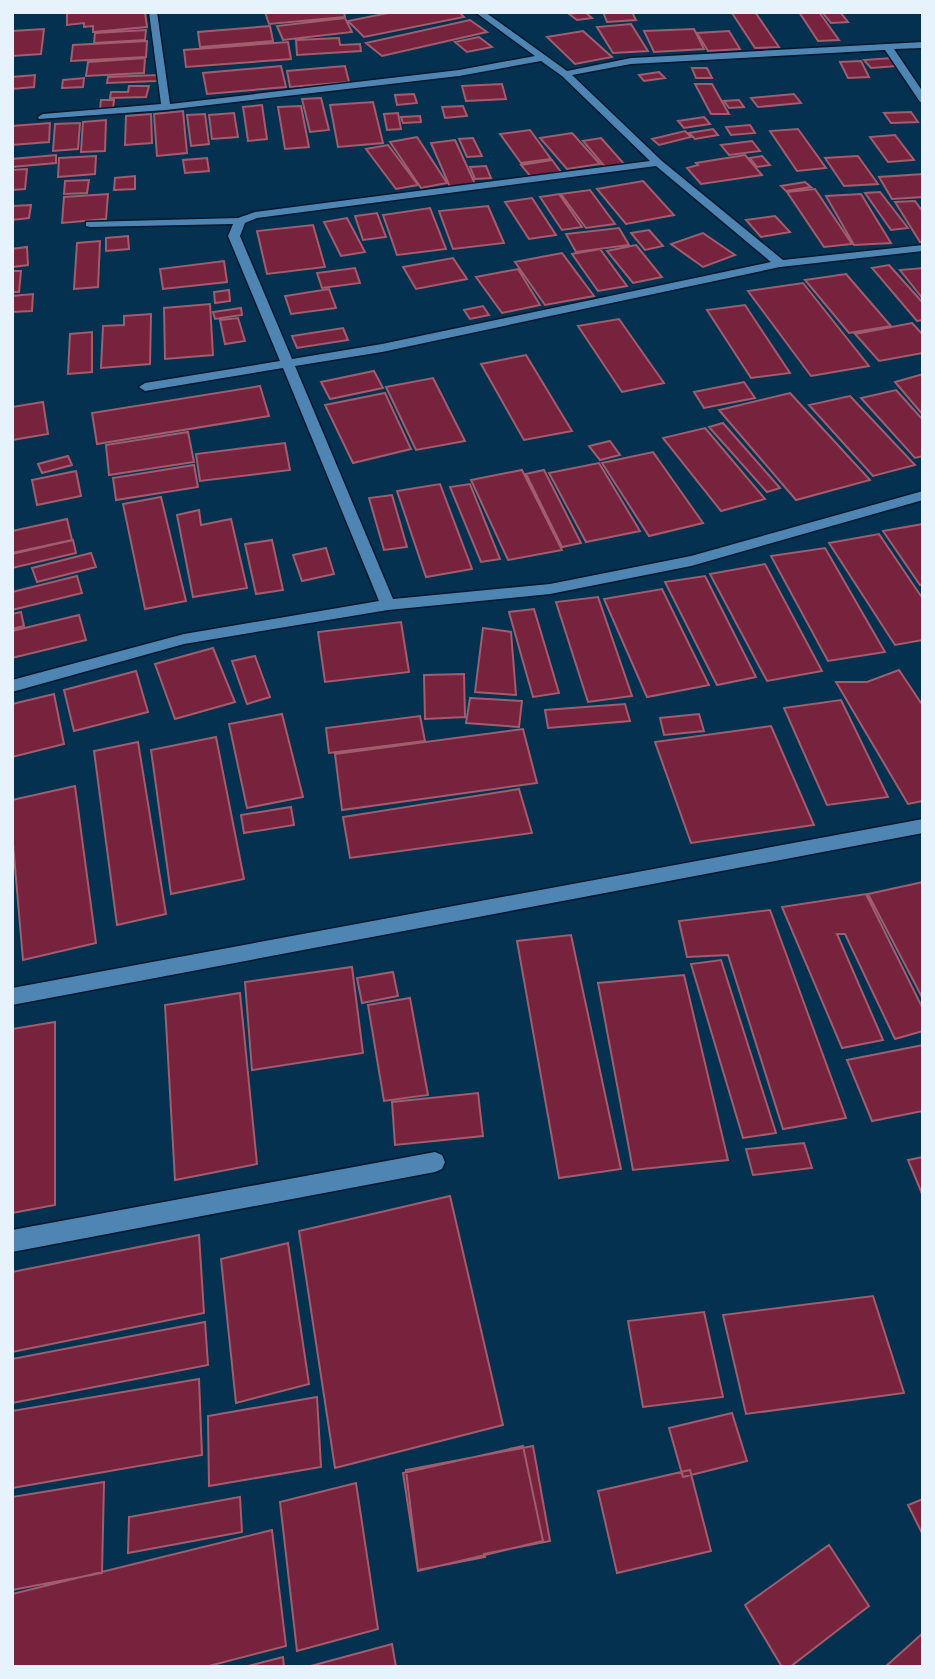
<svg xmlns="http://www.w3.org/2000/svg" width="935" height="1679" font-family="'IBM Plex Sans',sans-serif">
  <rect width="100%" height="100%" fill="#043150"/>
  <path fill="#77233e" stroke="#a05d6d" stroke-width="2" d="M67,12H145L147,27L93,32V26L84,27V23L67,25Z
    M265,12H344L345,17L269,24Z
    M393,12H459L464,17L364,37L348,21Z
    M585,12L592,18L577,20L569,14Z
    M603,12H632L636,20L607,22Z
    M755,12L779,47L755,48L732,13Z
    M799,12H819L839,40L818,41Z
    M822,12H840L848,22L831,23Z
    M345,18L352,32L283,40L277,26Z
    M470,20L487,32L382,56L366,43Z
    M631,24L648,51L613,53L597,27Z
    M270,26L273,41L200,47L198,32Z
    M44,29L41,54L12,56V31Z
    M694,29L704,49L654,52L644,31Z
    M146,30L145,40L94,43L95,33Z
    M583,31L612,57L575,64L547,37Z
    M729,31L740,49L708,51L697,33Z
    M479,37L492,47L467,52L455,42Z
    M339,38L340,45L360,44L361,51L297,55L296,40Z
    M147,41L146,57L71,61L73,45Z
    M288,42L291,59L186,67L184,50Z
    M145,58L144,73L86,76L88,62Z
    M891,58L898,66L871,68L864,60Z
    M861,61L869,77L848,78L840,62Z
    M281,66L286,87L207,94L203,73Z
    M345,66L349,82L290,87L287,71Z
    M692,68H707L712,78H696Z
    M659,72L665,78L644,81L639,75Z
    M35,75L34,87L12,89V77Z
    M158,75L157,81L107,83L108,77Z
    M84,78L83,87L62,88L63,80Z
    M502,84L506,99L466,101L462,86Z
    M695,84H712L729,114H711Z
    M129,86H149L146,97L110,98L111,92H128Z
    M414,94L417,103L397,105L395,95Z
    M794,94L801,103L758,107L751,98Z
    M321,98L329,130L310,132L302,99Z
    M101,100H114L113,108L100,109Z
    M739,100L744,107L729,108L724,101Z
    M373,102L383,143L338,147L330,105Z
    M262,105L267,139L248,141L243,107Z
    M301,106L309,147L285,149L278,107Z
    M463,106L467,116L445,118L442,107Z
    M183,111L187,153L157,156L154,114Z
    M911,112L918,122L891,123L884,113Z
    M234,113L238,137L212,139L209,115Z
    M398,113L401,129L387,130L384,114Z
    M151,114L152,143L125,145L126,116Z
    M205,114L209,144L191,146L187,115Z
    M420,116L421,122L403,123L401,117Z
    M704,117L710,124L684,128L678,121Z
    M106,120L105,151L81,152L83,122Z
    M50,123L49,142L12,145V126Z
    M80,123L78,149L53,151L55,124Z
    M750,125L755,133L731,135L726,127Z
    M713,129L718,135L695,139L689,133Z
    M798,129L826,168L797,171L770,131Z
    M530,130L551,159L521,163L500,134Z
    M685,131L691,137L659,145L652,139Z
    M572,133L600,164L567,169L540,138Z
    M895,135L914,160L888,162L870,137Z
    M417,137L447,183L421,188L390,142Z
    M473,138L482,156L467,157L459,139Z
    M601,138L625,165L606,168L583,141Z
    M455,140L475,184L450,187L431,143Z
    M752,141L760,151L729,155L721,145Z
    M388,145L418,185L396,189L366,149Z
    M56,155V163L12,167V159Z
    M745,155L762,175L701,184L687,168L698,165L696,163Z
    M96,156L95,174L58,177L59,158Z
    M762,156L770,165L757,167L750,158Z
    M858,156L878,184L844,186L825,158Z
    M207,158L209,171L185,173L183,160Z
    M552,160L561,172L531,177L521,165Z
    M486,166L491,178L475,179L470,167Z
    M27,169L25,189L12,190V170Z
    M923,174V197L892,199L879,177Z
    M135,176V189L114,190L115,178Z
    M89,180L87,193L64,194L65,181Z
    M643,181L674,215L626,224L597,189Z
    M805,182L811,187L786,191L781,186Z
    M815,189L852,244L824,247L787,192Z
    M590,190L615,224L586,228L561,194Z
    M880,192L908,228L891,230L865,193Z
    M108,194L106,219L62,223L64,197Z
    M559,194L582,227L562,230L540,197Z
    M861,194L891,243L854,245L826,196Z
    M532,198L556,235L529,239L505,202Z
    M915,201L923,212V242H920L895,202Z
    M31,205L29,218L12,220V206Z
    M488,206L504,243L453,249L439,211Z
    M430,208L446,249L397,255L383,215Z
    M377,213L386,237L363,240L355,216Z
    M775,216L790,232L761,237L746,220Z
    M347,218L365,252L341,256L324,222Z
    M313,225L325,267L267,274L257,231Z
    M619,228L629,245L576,252L566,234Z
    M649,230L663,246L645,250L631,233Z
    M703,233L735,255L703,267L671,244Z
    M128,236L129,249L106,251V238Z
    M100,241L98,287L74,289L77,243Z
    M636,245L662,277L633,283L607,251Z
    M27,247L28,265L12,267V249Z
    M600,249L627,286L598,291L572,254Z
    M562,253L594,296L545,305L515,262Z
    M453,258L467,279L416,289L403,267Z
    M224,261L227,282L163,289L160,269Z
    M889,265L923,303V320L917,321L872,268Z
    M355,268L360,283L322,288L317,273Z
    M923,268V299L900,270Z
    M518,269L540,305L502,313L476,277Z
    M12,271H21L19,292H12Z
    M846,274L891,326L849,333L805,280Z
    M803,283L869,366L811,376L748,291Z
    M329,289L336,308L291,314L285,296Z
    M229,290L230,301L215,303L214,292Z
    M33,294L32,311L12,312V296Z
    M210,304L213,355L165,359L164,308Z
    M745,305L790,373L751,378L707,310Z
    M483,306L489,315L470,319L464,310Z
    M241,308L242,315L215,319L213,312Z
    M151,314L150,364L101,368L103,326L124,325V316Z
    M238,318L245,341L225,344L220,320Z
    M619,319L664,383L622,392L578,326Z
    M912,323L923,335V353L879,361L855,334Z
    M343,328L348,340L297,348L292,336Z
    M92,332V372L68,374L70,334Z
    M526,355L572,431L524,440L481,364Z
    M374,371L383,388L330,399L321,382Z
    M923,374V415L895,382Z
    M433,378L465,441L416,450L386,387Z
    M744,382L755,398L704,408L694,392Z
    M260,386L269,416L97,444L92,413Z
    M896,390L923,420V456L915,458L861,398Z
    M385,393L411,449L353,463L325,405Z
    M790,393L870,480L796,500L719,410Z
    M850,396L915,465L873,476L809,405Z
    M43,402L48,434L12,440V407Z
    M723,423L780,488L767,492L709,427Z
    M705,428L765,499L721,511L663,438Z
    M188,432L194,462L109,475L106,445Z
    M610,441L620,455L600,460L589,446Z
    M285,443L290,470L200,481L196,454Z
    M653,452L703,523L649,536L602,463Z
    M68,456L72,465L42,473L38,464Z
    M599,463L640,531L586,542L549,473Z
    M194,465L198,487L116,500L113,478Z
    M522,470L562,550L508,560L471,480Z
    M544,470L581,543L562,547L526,474Z
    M76,471L81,496L37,505L32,480Z
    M440,484L472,569L426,577L397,491Z
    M470,484L500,559L481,562L450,487Z
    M392,495L407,547L384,550L369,498Z
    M161,497L186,601L145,609L123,504Z
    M199,510L201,525L231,519L247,588L193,597L177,515Z
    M67,519L72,540L12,553V531Z
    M923,524V584L920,585L883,531Z
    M879,534L923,599V640L895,645L829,543Z
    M73,540L76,553L12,568V554Z
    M272,540L283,590L256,594L245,544Z
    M326,548L334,574L302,581L293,555Z
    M825,548L885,652L828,661L771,556Z
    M91,553L96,567L37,582L32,568Z
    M765,564L822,671L767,681L710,574Z
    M77,576L82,593L12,610V592Z
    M705,576L756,677L717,685L665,582Z
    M662,589L709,685L647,697L604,599Z
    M598,597L632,696L588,702L556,602Z
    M534,609L559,693L533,697L509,612Z
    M21,612L24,626L12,629V614Z
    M79,615L86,640L12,658V631Z
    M401,622L409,672L325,682L318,632Z
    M483,628L511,632L516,695L475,692Z
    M213,648L235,702L175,719L155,664Z
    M255,656L270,697L247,704L232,661Z
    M899,670L923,706V801L908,804L836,682H867Z
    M136,671L148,712L74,731L64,690Z
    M464,674L465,717L425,719L424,675Z
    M54,694L64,744L12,757V704Z
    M470,698L522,701L519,727L466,723Z
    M841,700L888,797L827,805L784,708Z
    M625,704L630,721L548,728L545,710Z
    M282,714L303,797L247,808L229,724Z
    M699,714L704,731L664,735L660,718Z
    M420,716L425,741L329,753L326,728Z
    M771,726L814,825L691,843L655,742Z
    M523,729L537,783L342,810L335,754Z
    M216,737L244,879L171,894L151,750Z
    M138,742L166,914L117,925L94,751Z
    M75,786L96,943L23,960L12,832V800Z
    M519,789L532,833L350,858L343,817Z
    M291,807L294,825L244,833L241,815Z
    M923,882V999L868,894Z
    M866,894L923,1009V1031L895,1039L845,934H837L883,1040L842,1048L782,907Z
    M770,910L846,1118L783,1129L728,955L687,957L679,921Z
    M571,935L621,1169L559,1178L517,941Z
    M721,960L776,1133L743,1138L691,964Z
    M352,967L363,1053L252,1070L245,982Z
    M393,972L398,996L362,1003L357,978Z
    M684,975L728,1160L633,1170L598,983Z
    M240,993L257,1164L175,1180L165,1005Z
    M410,998L428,1095L384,1101L368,1005Z
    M55,1022V1205L12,1213V1029Z
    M923,1045V1111L872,1121L847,1060Z
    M478,1093L483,1136L395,1145L392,1102Z
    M804,1143L812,1168L753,1175L746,1149Z
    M923,1157V1196L908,1160Z
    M450,1196L503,1425L335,1468L299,1231Z
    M199,1235L204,1313L12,1352V1272Z
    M288,1243L309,1384L236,1403L221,1259Z
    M873,1296L904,1393L746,1414L723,1315Z
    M704,1312L723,1397L643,1407L628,1321Z
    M205,1322L208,1365L12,1403V1359Z
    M199,1379L202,1455L12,1488V1411Z
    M317,1397L321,1467L209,1486L208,1416Z
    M732,1413L747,1461L683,1477L669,1428Z
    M523,1446L543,1541L418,1571L403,1473Z
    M533,1446L550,1541L484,1554L485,1557L418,1570L406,1470Z
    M690,1470L711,1551L617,1573L598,1491Z
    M104,1482L102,1573L12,1590V1497Z
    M356,1483L378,1629L297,1651L280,1502Z
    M240,1497L242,1532L128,1553L129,1517Z
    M923,1499V1535L908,1505Z
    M272,1530L286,1646L205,1667H12V1594Z
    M829,1545L869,1606L790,1667H782L745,1605Z
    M923,1633V1667H885Z
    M392,1644L396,1667H307Z
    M283,1657L284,1667H244Z"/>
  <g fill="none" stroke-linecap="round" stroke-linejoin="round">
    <defs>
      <path id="lane" d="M435,1152L442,1155L445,1162L442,1169L435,1172L12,1252V1230Z"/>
      <path id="street" d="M149,12H157L170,104L459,70L535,56L475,12H485L567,71L631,58L923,42V48L894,49L923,92V103L920,102L885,50L631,64L572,75L662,161L783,260L923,245V251L780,267L382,352L295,366L393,599L550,584L691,556L923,491V500L691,566L550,594L388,610L184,644L12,692V680L184,634L379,601L283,368L145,391L139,387L145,383L280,361L228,236L233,224L90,227L86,226V222L238,218L255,212L650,161L562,76L541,61L459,76L166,110L39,119L38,117L43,114L161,104ZM656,166L771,262L382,344L292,359L240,236L245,223L257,218Z
        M923,819V833L12,1005V988Z"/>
    </defs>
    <use href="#lane" stroke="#00182e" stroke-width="3"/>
    <use href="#street" stroke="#00182e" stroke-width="3"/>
    <use href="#lane" fill="#4e85b2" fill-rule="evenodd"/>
    <use href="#street" fill="#4e85b2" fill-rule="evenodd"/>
  </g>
  <rect width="935" height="1679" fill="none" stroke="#e6f2fc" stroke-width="28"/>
</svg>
